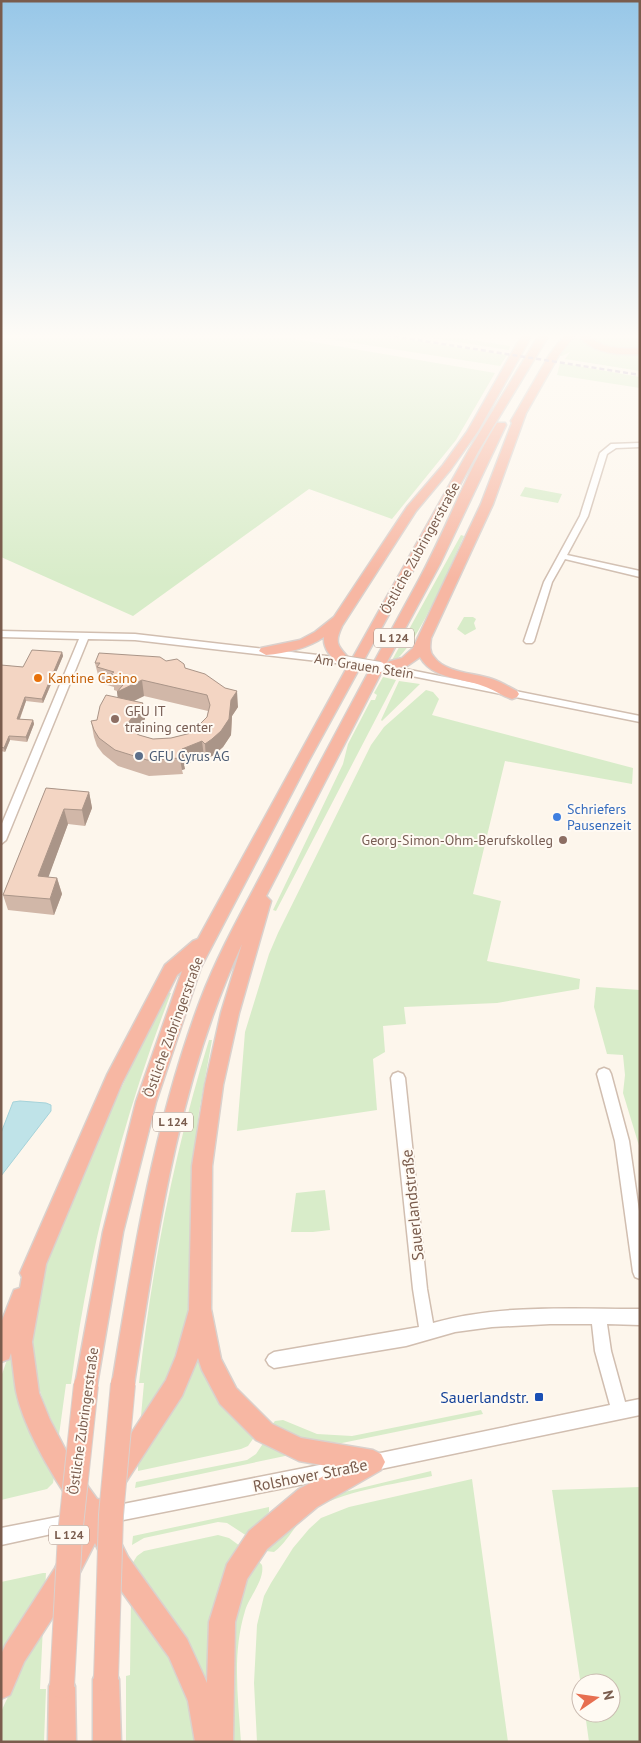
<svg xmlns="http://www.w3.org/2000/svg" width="641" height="1743" font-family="'PT Sans',sans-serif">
  <rect width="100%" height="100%" fill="#fdf6ec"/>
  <path fill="#d8ecc9" d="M1,335H272L495,373L456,440L392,519L309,489L133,616L1,557Z
    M304,335H377L507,355L500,366Z
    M412,335H441L510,346L509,350Z
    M573,335H579C587,351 623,351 640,353V371L565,359L570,352L562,356H558Z
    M586,335H640V349C621,350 600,349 586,335Z
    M560,363L640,377V388L557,375Z
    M525,487L562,494L558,503L520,496Z
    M461,535L464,536C453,560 413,657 391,662Z
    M464,617H473L476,619L474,623L476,629L465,635L457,629Z
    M383,677L396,680L276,911L273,910L343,764L348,744L371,700H375L377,695L374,693Z
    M399,681L420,684L382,721L381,720Z
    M426,690L433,692L439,699L432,715L633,768L632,784L505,761L473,894L501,901L487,961L580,979L579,989L497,1003L404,1007L406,1024L383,1026L385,1052L373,1059L377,1110L237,1131L245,1032L269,954L278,933L371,745L384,727Z
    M596,987L640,990V1149L623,1093L625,1075L623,1055L607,1054L594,1007Z
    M168,993H171C122,1120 89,1250 71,1384H66L59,1435C42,1403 29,1367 32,1329C35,1279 58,1232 78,1186C106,1120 135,1056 168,993Z
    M209,1040H212L199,1112L191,1183L188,1319L170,1377L140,1427L144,1383H139C152,1266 174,1153 209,1040Z
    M325,1190L330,1230L313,1232H291L296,1193Z
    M15,1337L56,1465L53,1483L47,1489L1,1500V1377Z
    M198,1347L223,1406L243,1428L255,1436L248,1446L241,1449L138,1471V1460Z
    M481,1410L483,1414L342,1443C314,1442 296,1437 271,1426L275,1421L283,1420L317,1434L352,1436Z
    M264,1442L285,1453V1456L135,1488L136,1482L247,1460L256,1454Z
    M431,1471L432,1476C397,1484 338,1491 310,1512C295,1523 288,1542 274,1552L266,1551L261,1546L332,1495Z
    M472,1479L508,1742H257L254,1683L257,1625L264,1596L271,1583L293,1548L309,1529L321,1518L349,1507Z
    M640,1487V1742H589L585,1713H611V1683H581V1686L552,1490Z
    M269,1507V1512L247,1536L227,1523L218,1522L144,1538L132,1545L133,1536Z
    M218,1535L229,1538L240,1546L208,1676L204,1677L132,1564L137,1556L144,1551Z
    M255,1557L262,1565C265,1580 249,1597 245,1611C232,1653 238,1698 241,1742H231V1621Z
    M43,1573H46L45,1591L1,1665V1582Z
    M131,1599L171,1658L189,1699L200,1742H126V1676L130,1675Z
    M43,1626L40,1689H46L44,1742H1V1712L5,1703Z"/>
  <path fill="#bfe3e8" stroke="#a5d3da" d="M20,1101L46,1103L51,1105V1111L1,1176V1133L13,1102Z"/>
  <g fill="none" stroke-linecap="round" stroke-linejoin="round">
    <defs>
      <path id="minor" d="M640,443V447L616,448L607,454L588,516L567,555L640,571V577L565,559L552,582L534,641L532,643H526L524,641L544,582L580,516L600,453L611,444Z
        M1,631L135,634L344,658L349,661L344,664L135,640L88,639L6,840L1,844V826L79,639L1,637Z
        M380,664L640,716V722L377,669L375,667Z
        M604,1068L609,1070L611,1074L629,1141L640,1218V1279L635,1277L633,1272L615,1141L597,1074L599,1070Z
        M398,1072L403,1074L405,1078L427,1289L433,1323C500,1304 571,1309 640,1309V1325L607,1324L611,1351L625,1402L640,1399V1415L371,1471L365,1469L363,1463L365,1457L371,1455L610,1405L595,1351L592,1324H550L492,1327L455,1332L406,1346L274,1368L269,1365L266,1360L269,1355L274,1352L419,1327L413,1289L391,1078L393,1074Z
        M350,1459L356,1461L358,1467L356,1473L350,1475L108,1523L102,1521L100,1515L102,1509L108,1507Z
        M73,1514L79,1516L81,1522L79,1528L1,1545V1528Z"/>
      <path id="highway" d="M522,335H532L478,431L451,469L416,511L342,626C333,645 339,646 351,661L469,450L539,335H549L479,450L307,764L201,967L156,1102L123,1232L97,1385L94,1393L86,1396L78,1393L75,1385L103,1232L136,1102L182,971L177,975L122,1083L46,1264L32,1342L39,1393L50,1420L76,1470L97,1499L108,1501L111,1510L108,1517L128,1557L187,1639L207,1683L209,1622L227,1564L249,1531L299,1489L339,1468L299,1461L256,1440L220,1404L202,1370L198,1358L182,1396L124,1485L116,1489L108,1485L104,1477L108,1469L166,1380L176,1356L189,1310L192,1166L205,1085L221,1013L242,944C178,1081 157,1236 134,1384L131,1392L123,1395L115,1392L112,1384C133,1255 154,1124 200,1001C220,948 248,901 274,851C320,762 367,674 415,587C445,533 465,475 497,423H505L506,425L440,564L387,662L402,658L413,648L481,504L512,423L511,421L550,354L565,335H575L559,355L526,413L493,504L431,638C430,645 429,652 434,657C445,673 475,673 492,679C501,682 509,687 517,691L519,694L517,697L512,699C502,696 493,689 483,686C462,678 432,679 420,657L407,666L382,671L266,896L271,901L239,1013L223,1085L212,1166L211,1309L221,1359L236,1388L272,1424L301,1438L373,1450L381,1454L385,1462L381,1470L317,1507L267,1549L247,1579L235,1622L233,1742H195L188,1701L169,1657L110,1575L95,1543L73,1586L24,1662L10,1695L1,1699V1654L6,1644L55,1568L81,1518C58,1485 24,1431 16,1391C14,1379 13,1366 11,1353L9,1359L1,1362V1323L14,1290L20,1288L22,1277L20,1273L107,1075L165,965L193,941L198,939L349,664H339C331,657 323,649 324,637C306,649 287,653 266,655L259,651L261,648L300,640L315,632L334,617L407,507L443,465L467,432Z
        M578,335H588C601,349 621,349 640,348V354C617,355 593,354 578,335Z
        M106,1666L115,1670L119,1679L121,1742H93V1679L97,1670Z
        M62,1673L71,1677L75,1686L76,1742H48L49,1686L53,1677Z"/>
    </defs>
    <use href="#minor" stroke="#d1beb0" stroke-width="3"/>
    <use href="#highway" stroke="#dad1cd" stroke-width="3"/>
    <use href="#minor" fill="#fff" fill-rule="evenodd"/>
    <use href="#highway" fill="#f7b7a3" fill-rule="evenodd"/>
    <path stroke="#b9a8c9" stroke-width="2.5" stroke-dasharray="5 3" stroke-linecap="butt" d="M386,335L640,375"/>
    <defs>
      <path id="minor-bridge" d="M344,661L380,667"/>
      <path id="highway-bridge" d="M106,1679L111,1515L123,1384
        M62,1686L70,1535L86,1385"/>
    </defs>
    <use href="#minor-bridge" stroke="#d1beb0" stroke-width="12" stroke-linecap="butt"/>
    <use href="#highway-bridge" stroke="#dad1cd" stroke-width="26" stroke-linecap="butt"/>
    <use href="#minor-bridge" stroke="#fff" stroke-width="10"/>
    <use href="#highway-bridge" stroke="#f7b7a3" stroke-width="24"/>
  </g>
  <path fill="#d1b7a8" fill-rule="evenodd" d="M62,652L63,656L43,703L26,701L20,719L33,720L34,724L27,742L10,740L5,752L1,751V665L23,667Z
    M166,661L185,668L238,707L232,716L231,735L223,747L214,755L206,759L204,757L184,765L185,769L182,770L183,774L149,776L118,766L103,754L97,746L94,737L91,721L97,720L118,697L117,691L114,690V687L100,683L95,663ZM144,696L208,711L207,717L191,733L171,738L153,739L139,735L135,733L145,719L143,703L134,701Z
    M46,788L89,792L92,808L85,826L68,824L48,877L57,878L62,894L54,915L8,910L3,895Z"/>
  <path fill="#aa9588" d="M62,652L63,656L43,703L42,699Z
    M142,680L144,696L119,708L117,692Z
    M237,691L238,707L232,716L231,735L223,747L214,755L206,759L205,744L231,700Z
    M25,697L26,701L18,723L17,719Z
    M143,703L145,719L127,743L125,727Z
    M33,720L34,724L27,742L26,737Z
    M9,736L10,740L5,752L4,748Z
    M202,741L204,757L184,765L185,769L182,770L179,754L182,749Z
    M89,792L92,808L85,826L82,810Z
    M64,809L68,824L43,892L38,876Z
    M57,878L62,894L54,915L50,899Z"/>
  <path fill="#f3d5c3" stroke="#aa9588" d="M32,650L62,652L42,699L25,697L17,719L33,720L26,737L9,736L4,748L1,747V665L23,667Z
    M99,653L160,657L166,661L177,659L184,664L185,668L205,674L225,688L237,691L231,700L229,719L221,731L212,739L205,744L202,741L182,749L183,753L179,754L181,758L147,760L115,750L99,738L94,730L91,721L97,720L100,706L106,695L143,703L125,727L139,735L153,739L171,738L191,733L207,717L210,705L207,695L142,680L117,692L128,679L111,674L114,672L97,667L100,663H95Z
    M46,788L89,792L82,810L64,809L38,876L57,878L50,899L3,895Z"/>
  <linearGradient id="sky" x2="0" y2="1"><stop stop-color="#97c7e8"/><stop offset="0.58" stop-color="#fefbf6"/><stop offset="1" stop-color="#fefbf6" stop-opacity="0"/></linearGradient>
  <rect width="641" height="579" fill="url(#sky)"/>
  <circle fill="#e8710a" stroke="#fffaf3" stroke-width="2" cx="38" cy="678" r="5"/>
  <g fill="#8d6e63" stroke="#fffaf3" stroke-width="2">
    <circle cx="115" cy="719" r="5"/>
    <circle cx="563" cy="840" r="5"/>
  </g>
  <circle fill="#5c6f8a" stroke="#fffaf3" stroke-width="2" cx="139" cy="756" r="5"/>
  <circle fill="#3f7fe0" stroke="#fffaf3" stroke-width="2" cx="557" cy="817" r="5"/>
  <rect fill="#1a4fb4" stroke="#fffaf3" stroke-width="2" x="534" y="1392" width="10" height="10" rx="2.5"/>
  <g text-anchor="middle" stroke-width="4" stroke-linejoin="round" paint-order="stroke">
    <g fill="#fffaf3" stroke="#a28b7f" stroke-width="1">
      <rect x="374" y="628.5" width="40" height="19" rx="4"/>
      <rect x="153" y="1112.5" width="40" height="19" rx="4"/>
      <rect x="49" y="1525.5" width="40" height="19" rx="4"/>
    </g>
    <g font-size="12" font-weight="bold" fill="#7a5c4d">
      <text x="394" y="642">L 124</text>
      <text x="173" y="1126">L 124</text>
      <text x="69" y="1539">L 124</text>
    </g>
    <g font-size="14" fill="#7a5c4d" stroke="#fffaf3">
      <text transform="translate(420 548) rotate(-61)" y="5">Östliche Zubringerstraße</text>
      <text transform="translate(364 666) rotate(9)" y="5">Am Grauen Stein</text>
      <text transform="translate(173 1027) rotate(-70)" y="5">Östliche Zubringerstraße</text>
      <text transform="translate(83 1421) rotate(-82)" y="5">Östliche Zubringerstraße</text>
    </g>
    <g font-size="14" fill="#c56008" stroke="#fffaf3" text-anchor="start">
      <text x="48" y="683">Kantine Casino</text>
    </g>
    <g font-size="14" fill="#785e54" stroke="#fffaf3" text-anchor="start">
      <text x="125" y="716">GFU IT<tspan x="125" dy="16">training center</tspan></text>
      <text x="553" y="845" text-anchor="end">Georg-Simon-Ohm-Berufskolleg</text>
    </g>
    <g font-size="14" fill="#4e5e75" stroke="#fffaf3" text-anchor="start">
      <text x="149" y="761">GFU Cyrus AG</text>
    </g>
    <g font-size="14" fill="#366cbe" stroke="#fffaf3" text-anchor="start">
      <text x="567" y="814">Schriefers<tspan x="567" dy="16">Pausenzeit</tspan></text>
    </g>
    <g font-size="16" fill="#7a5c4d" stroke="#fffaf3">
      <text transform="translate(412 1205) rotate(-96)" y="6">Sauerlandstraße</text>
      <text transform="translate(310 1475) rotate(-11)" y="6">Rolshover Straße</text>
    </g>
    <g font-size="16" fill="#164399" stroke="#fffaf3" text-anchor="end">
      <text x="529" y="1403">Sauerlandstr.</text>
    </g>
  </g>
  <rect width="641" height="1743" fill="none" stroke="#7a5c4d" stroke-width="5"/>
  <g transform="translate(596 1698) rotate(77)"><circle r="24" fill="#fffaf3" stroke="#cabbb1"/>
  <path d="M0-4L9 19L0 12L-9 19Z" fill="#e76f51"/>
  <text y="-8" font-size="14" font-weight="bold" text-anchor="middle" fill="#7a5c4d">N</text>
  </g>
</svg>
